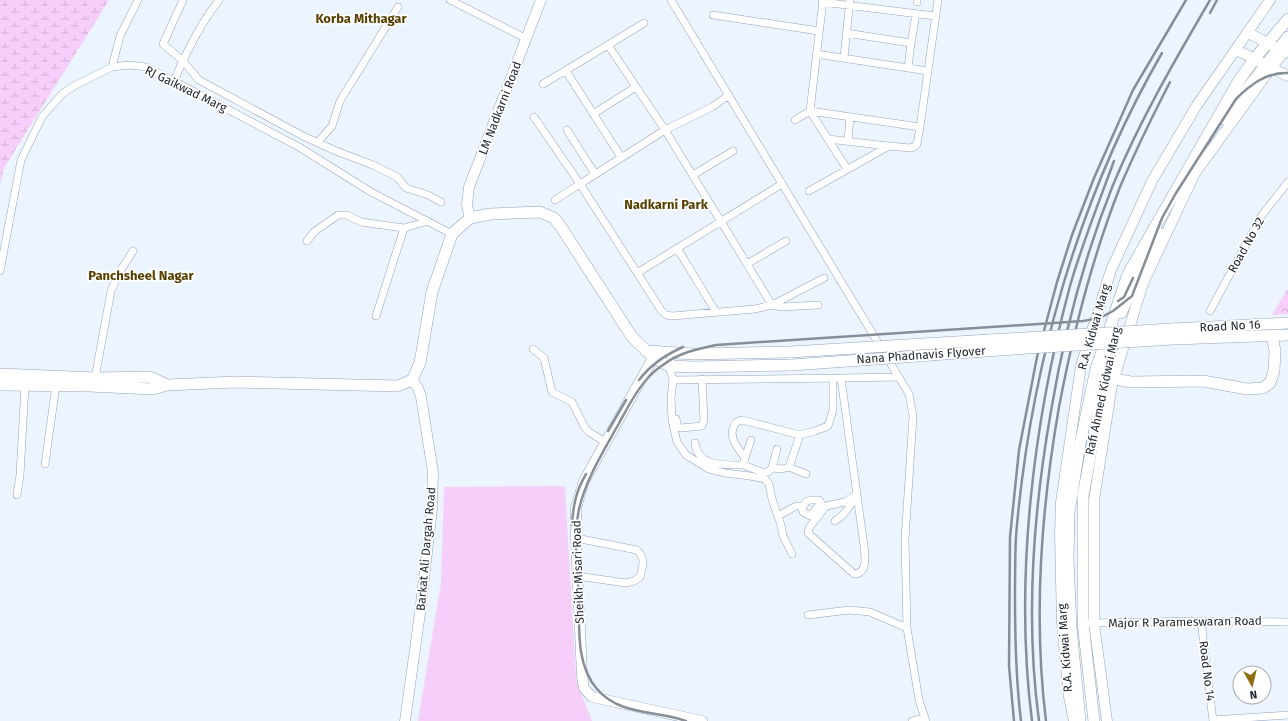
<svg xmlns="http://www.w3.org/2000/svg" width="1288" height="721" font-family="'Fira Sans',sans-serif">
  <defs>
    <pattern id="wetland-marsh" width="20" height="14" patternUnits="userSpaceOnUse"><rect width="20" height="14" fill="#f5cff9"/><path d="M1 5h8M5 5V1M11 12h8M15 12V8" fill="none" stroke="#d2b2d6"/></pattern>
    <pattern id="park-crowns" width="20" height="18" patternUnits="userSpaceOnUse"><rect width="20" height="18" fill="#f5cff9"/><path d="M2 6a3 3 0 1 1 6 0M12 15a3 3 0 1 1 6 0" fill="none" stroke="#d2b2d6"/></pattern>
  </defs>
  <rect width="100%" height="100%" fill="#ecf4ff"/>
  <path fill="#f5cff9" d="M565,486L576,679L592,721H418L441,583L444,487Z"/>
  <path fill="url(#wetland-marsh)" d="M0,0H109L4,168L0,185Z"/>
  <path fill="url(#park-crowns)" d="M1288,288V314L1272,315Z"/>
  <g fill="none" stroke-linecap="round" stroke-linejoin="round">
    <defs>
      <path id="street" d="M183,0L163,44L183,61L199,80L303,136L336,151L373,165L397,177L406,188L428,195L441,202
        M450,0L527,39
        M671,0L909,394L913,416L905,540L907,628L919,700L926,721
        M823,0L810,111L847,169
        M822,2L935,16
        M917,2V0
        M713,15L819,31
        M644,23L608,45L665,130L772,305L782,307L818,305
        M846,33L911,43L916,14
        M816,54L928,71
        M844,57L850,0
        M112,67L120,36L138,0
        M908,68L911,43
        M566,71L621,157
        M174,81C187,51 199,26 219,0
        M543,84L608,45
        M729,95L712,107L665,130L580,184L661,310L666,315L672,316L755,309L772,305L824,278
        M593,114L636,87
        M534,117L580,184L555,200
        M795,120L810,111L920,127L938,0
        M567,130L595,174
        M828,139L888,146
        M848,141L850,117
        M318,142L332,126L340,101L398,7
        M693,175L733,151
        M809,191L889,146L910,148L914,147L917,144L920,127
        M307,241L314,232L338,215H347L361,222L404,228L428,221
        M677,248L716,312
        M747,264L786,241
        M0,271L21,160L42,117L62,94L74,86L112,67L129,65L146,67L174,81L299,147L371,192L452,234
        M637,273L782,184
        M1210,311L1262,215L1288,182
        M376,316L404,228
        M533,349L544,358L552,392L572,402L585,428L589,432L605,442
        M673,352L669,366L673,380L671,397L672,420L677,442L686,455L709,469L725,473L750,476L765,479L769,484L772,499L781,525L783,536L792,554
        M95,378L111,291L119,273L133,251
        M841,378L864,546C865,555 868,574 854,574L808,533L809,528L826,506L845,502L857,494
        M673,380L841,378L898,377
        M676,419L678,427L681,428L702,426L704,420L702,379
        M800,435L789,467L782,469L772,468L768,472L765,473L743,465L745,458C741,452 736,447 734,441C730,433 733,421 742,420L800,435L815,431L828,426L833,410V378
        M695,443C698,467 724,465 743,465
        M745,458L751,440
        M45,464L56,385
        M789,467L806,474
        M772,468L777,449
        M17,495L20,475L25,385
        M810,500H819L821,503L810,516L803,512L802,509L806,502Z
        M778,516L796,506H803
        M835,521C845,515 850,506 856,496
        M576,538L637,550C646,559 643,565 640,577L634,581L626,583L577,576
        M808,615L849,610L870,612L907,628
        M1201,621L1213,721
        M1090,623L1201,621L1288,622
        M1213,720L1288,715
        M912,721L925,718"/>
      <path id="secondary" d="M1247,32L1285,53
        M1235,50C1254,57 1270,68 1288,76
        M470,218L467,205L469,187L541,0
        M657,351L584,481L576,508V538L582,676L584,688L592,697L702,721
        M405,721L420,613L432,509L433,472L421,397L418,388L412,380
        M1074,721L1069,697L1062,624L1060,534L1061,502L1081,366L1111,270L1152,181L1197,105L1270,0
        M1107,721L1094,623V500L1112,385L1143,283L1195,173L1271,68L1288,47"/>
      <path id="primary" d="M1223,119L1288,37
        M1121,313L1159,233
        M1172,329L1288,323
        M1173,339L1288,335
        M646,351L694,354L790,352
        M1099,371L1115,379L1131,382L1203,381L1247,389L1263,388L1270,383L1274,371L1275,351L1272,336
        M0,374L95,378L150,377L167,385
        M0,385L89,386L153,389L167,385L235,382L398,386L412,380L420,363L432,292L452,234L470,218L490,214L540,212L554,218L561,227L632,337L654,358L669,366L693,367L792,365
        M1080,721L1071,628L1068,559L1069,513L1079,449L1096,369L1128,274L1238,82L1255,58L1288,19
        M1094,721L1083,623V496L1105,374L1115,334"/>
    </defs>
    <use href="#street" stroke="#92a4bc" stroke-width="8"/>
    <use href="#secondary" stroke="#92a4bc" stroke-width="11"/>
    <use href="#primary" stroke="#92a4bc" stroke-width="12"/>
    <use href="#street" stroke="#fff" stroke-width="7"/>
    <use href="#secondary" stroke="#fff" stroke-width="10"/>
    <use href="#primary" stroke="#fff" stroke-width="11"/>
    <path stroke="#868e98" stroke-width="2.5" d="M1210,13L1217,0
      M1118,301L1124,297L1133,278
      M639,380C651,364 665,355 683,347
      M608,431L626,400
      M572,525C573,506 576,491 586,474
      M686,721C656,710 620,716 597,689C577,666 579,632 579,603C578,573 573,538 579,509C586,479 603,452 618,425C627,409 635,392 647,379C651,374 657,369 663,365C678,353 697,349 716,345L1083,321L1100,318L1113,311L1132,296L1162,218L1176,193L1236,99C1251,84 1267,72 1288,73
      M1014,721L1009,666L1010,537L1019,450L1037,357L1057,282L1072,235L1094,178L1133,90L1186,0
      M1021,721C1016,680 1015,640 1015,599C1015,578 1015,557 1016,536C1030,369 1078,198 1162,53
      M1032,721C1014,580 1033,423 1070,286C1082,244 1099,202 1114,161
      M1039,721C1025,618 1033,513 1051,411C1064,334 1084,257 1113,185C1140,120 1175,60 1210,0
      M1046,721C1033,617 1041,510 1059,407C1073,333 1092,258 1120,187C1135,152 1152,117 1170,82"/>
    <defs>
      <path id="primary-bridge" d="M790,352L1172,329
        M792,365L1028,348L1173,339"/>
    </defs>
    <use href="#primary-bridge" stroke="#92a4bc" stroke-width="12" stroke-linecap="butt"/>
    <use href="#primary-bridge" stroke="#fff" stroke-width="11"/>
  </g>
  <g text-anchor="middle" stroke-width="3.5" stroke-linejoin="round" paint-order="stroke">
    <g font-size="12" fill="#212832" stroke="#fff">
      <text transform="translate(186 89) rotate(26)" y="4">RJ Gaikwad Marg</text>
      <text transform="translate(500 108) rotate(-69)" y="4">LM Nadkarni Road</text>
      <text transform="translate(1246 245) rotate(-61)" y="4">Road No 32</text>
      <text transform="translate(1230 326) rotate(-3)" y="4">Road No 16</text>
      <text transform="translate(1094 327) rotate(-74)" y="4">R.A. Kidwai Marg</text>
      <text transform="translate(921 355) rotate(-4)" y="4">Nana Phadnavis Flyover</text>
      <text transform="translate(1103 391) rotate(-78)" y="4">Rafi Ahmed Kidwai Marg</text>
      <text transform="translate(426 549) rotate(-85)" y="4">Barkat Ali Dargah Road</text>
      <text transform="translate(578 572) rotate(-92)" y="4">Sheikh Misari Road</text>
      <text transform="translate(1185 622) rotate(-1)" y="4">Major R Parameswaran Road</text>
      <text transform="translate(1065 648) rotate(-94)" y="4">R.A. Kidwai Marg</text>
      <text transform="translate(1207 671) rotate(83)" y="4">Road No 14</text>
    </g>
    <g font-size="13" font-weight="bold" fill="#563f00" stroke="#fff">
      <text x="361" y="23">Korba Mithagar</text>
      <text x="666" y="209">Nadkarni Park</text>
      <text x="141" y="280">Panchsheel Nagar</text>
    </g>
  </g>
  <g transform="translate(1252 685) rotate(172)"><circle r="19" fill="#ffffff" stroke="#a6a9ad"/>
  <path d="M0-3L7 15L0 10L-7 15Z" fill="#8e6c0f"/>
  <text y="-6" font-size="11" font-weight="bold" text-anchor="middle" fill="#212832">N</text>
  </g>
</svg>
